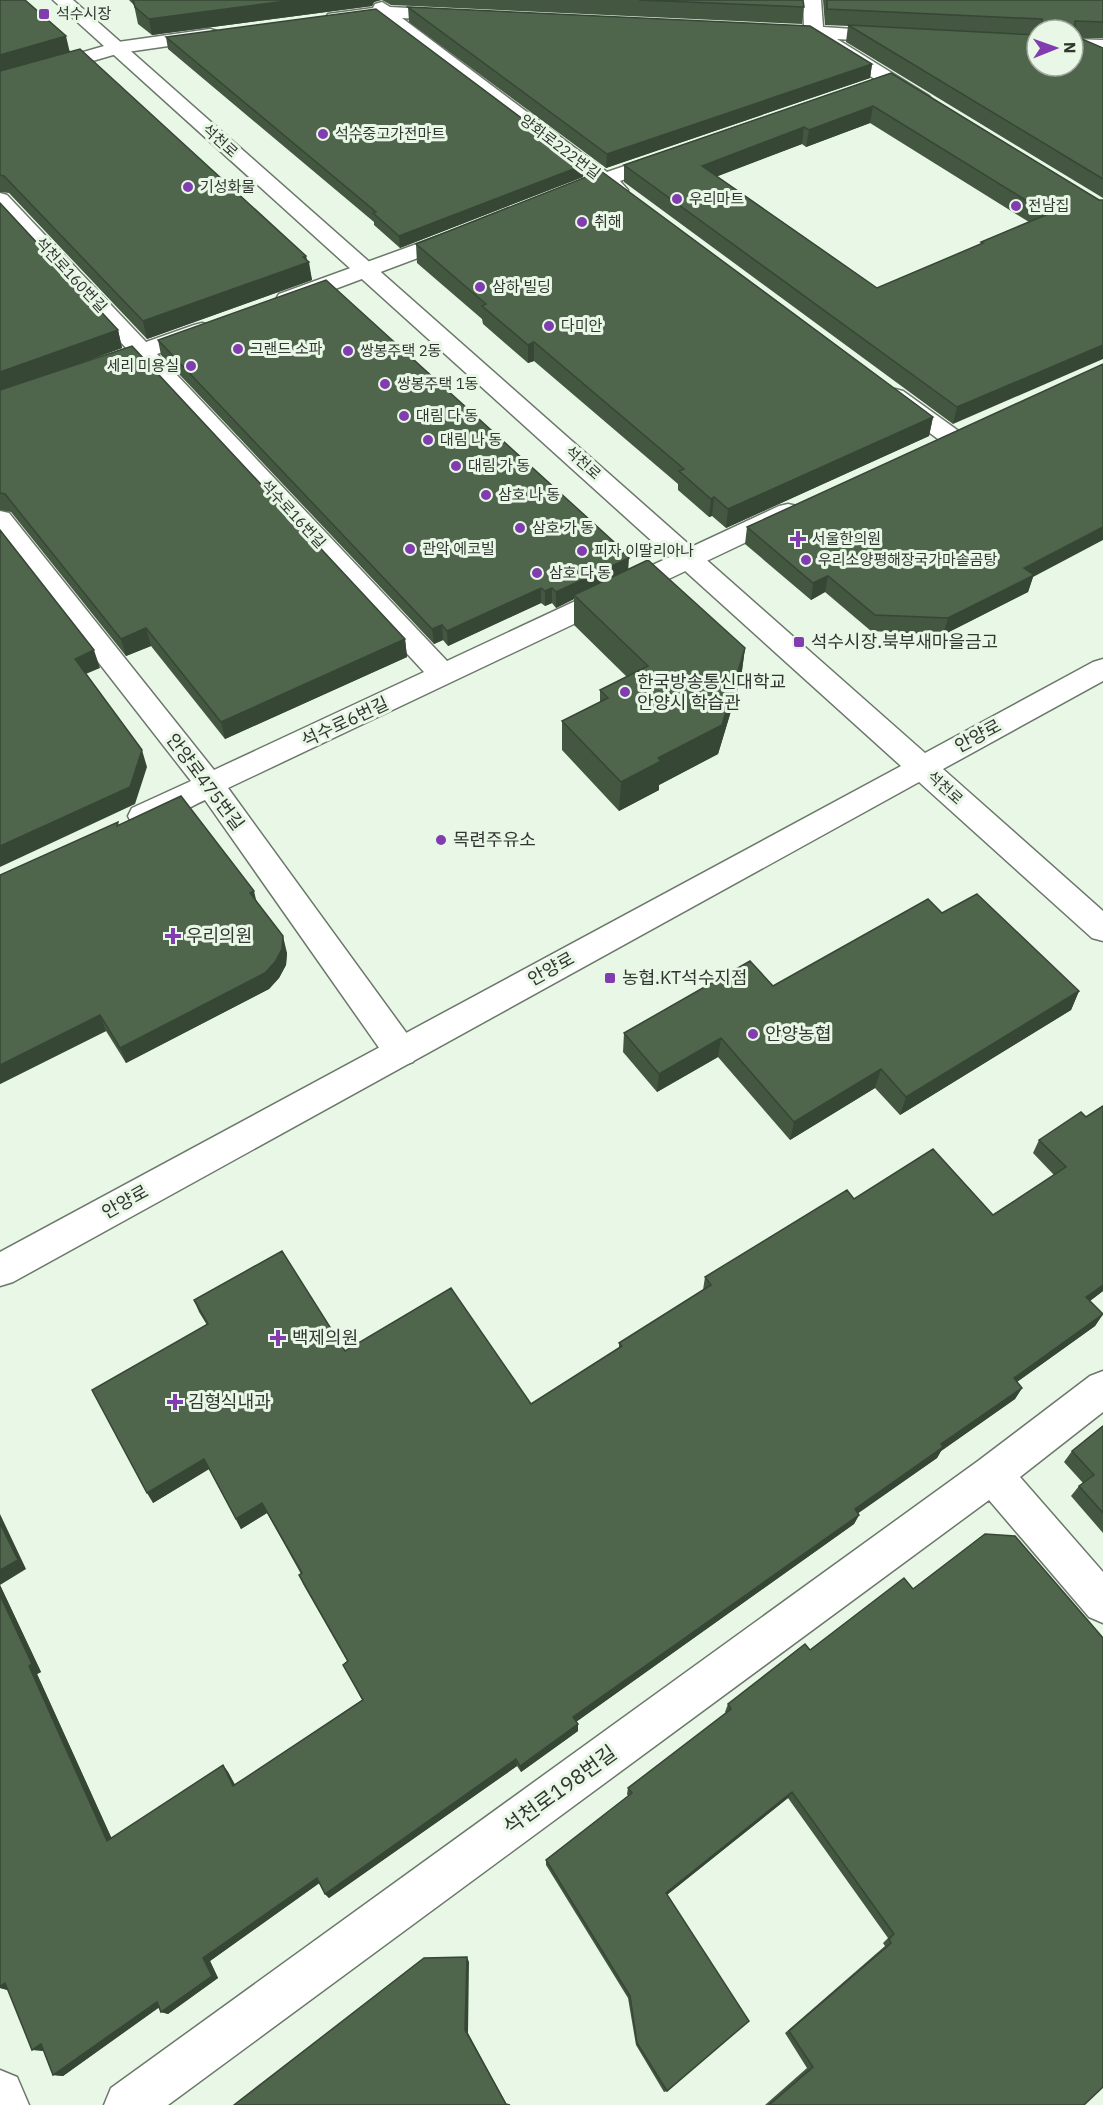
<svg xmlns="http://www.w3.org/2000/svg" width="1103" height="2105" font-family="'IBM Plex Sans','Noto Sans KR',sans-serif">
  <rect width="100%" height="100%" fill="#e8f7e6"/>
  <g fill="none" stroke-linecap="round" stroke-linejoin="round">
    <defs>
      <path id="minor" d="M803,0H821L823,27L898,32L900,36L898,40L891,42L837,39L929,96L932,100L929,104H915L809,38L771,35L769,31L771,27H804Z
        M382,2L390,7L461,11L463,15L461,19L454,21L402,18L607,172L666,152L673,154L676,158L673,162L620,181L628,190L625,194C615,197 610,194 602,188L568,199L561,197L557,193L561,189L589,178L378,18L335,24L328,22L326,18L328,14L373,8L375,4Z
        M210,29L217,31L219,35L217,39L120,53L0,88V76L118,42Z
        M1073,39L1103,40V52L1073,51Z
        M0,193L7,195L146,342L194,325L202,323L210,325L213,330L210,335L157,354L447,661L779,506L788,504L797,506L801,512L797,518L228,788L413,1042L417,1052L413,1062L401,1066L389,1062L205,800C184,809 155,831 132,824L128,816L132,808L191,781L0,536V511L9,513L214,770L424,672L137,361L98,374L90,372L86,367L90,362L127,349L0,212Z
        M458,229L466,230L469,235L466,240L295,304L287,306L279,304L276,299L279,294Z
        M895,389L903,391L960,432L963,437L960,442L951,444L942,442L887,401L883,396L887,391Z
        M1103,1371V1412L1020,1477L1103,1572V1623L1089,1617L989,1500L168,2105H104L111,2088L978,1461L1090,1376Z
        M0,2070L17,2077L29,2105H0Z"/>
      <path id="tertiary" d="M53,0H73L925,753L1093,662L1103,659V681L943,769L1103,911V941L1092,938L919,782L13,1282L0,1286V1252L901,766Z"/>
    </defs>
    <use href="#minor" stroke="#6b786a" stroke-width="3"/>
    <use href="#tertiary" stroke="#6b786a" stroke-width="3"/>
    <use href="#minor" fill="#fff" fill-rule="evenodd"/>
    <use href="#tertiary" fill="#fff" fill-rule="evenodd"/>
  </g>
  <path fill="#445741" fill-rule="evenodd" d="M0,0L70,51L306,256L312,280L147,339L9,193L0,192Z
    M129,0H381L374,2L372,6L152,35L138,24L134,5Z
    M382,0H803L804,7L802,24L391,5Z
    M823,0H1103V38H1079L1103,48V198L846,42L848,26L825,25ZM1037,30H1073L1037,66Z
    M408,7L872,64L870,78L606,168L409,22Z
    M166,37L583,177L400,248L374,225V222L168,49Z
    M891,73L1099,200L953,424L624,182V165ZM870,123L1029,222L981,242V244L877,288L717,176L802,144L806,147Z
    M0,203L118,330L122,348L70,367L405,639L407,657L225,739L151,646L126,656L11,512L0,510Z
    M416,244L933,417L929,436L726,528L712,516L709,517L678,490V484L534,361L528,363L483,324L482,319L417,263Z
    M158,340L624,554L628,570L745,648L741,678L718,754L659,785V790L619,811L562,750V721L600,702V690L627,677L574,625V599L556,608L552,603L545,606L541,603L448,646L443,640L434,644L161,355Z
    M747,527L1033,577L1028,592L943,635L871,631L825,592L811,600L745,544Z
    M119,825L256,900L287,953L286,965L279,978L269,989L126,1063L106,1031L0,1084V875Z
    M942,913L1079,991L1071,1010L900,1115L875,1088L790,1140L718,1057L657,1092L623,1052L624,1033L773,986Z
    M1103,1106V1291L1090,1301L1103,1314L1095,1326L1017,1382L1022,1388L1015,1399L941,1451L937,1458L858,1513L859,1515L854,1524L576,1722L578,1731L521,1772L517,1766L329,1898L325,1894L319,1883L210,1961L218,1978L168,2014L161,2012L159,2007L63,2076L53,2075L44,2050L42,2051L8,1990L0,1988V1585L41,1672L37,1674L112,1839L223,1765L228,1772L235,1785L362,1700L343,1665L347,1661L303,1584L299,1575L301,1574L267,1513L241,1529L209,1469L153,1503L207,1325L199,1312L194,1300L345,1351L531,1404L619,1348V1343L703,1290L705,1277L854,1199L993,1215L1054,1175L1033,1153L1039,1140L1086,1117Z
    M1103,1426V1533L1071,1496L1079,1486L1083,1483L1064,1462L1072,1451Z
    M728,1704L1084,2105H765L807,2068L785,2033L885,1946L883,1943L888,1938L788,1798L667,1895V2091L664,2092L636,2045L628,1998L546,1865V1860L628,1796L627,1794L628,1788L726,1713L725,1712Z"/>
  <path fill="#374735" d="M293,0H381L374,2L372,6L152,35L149,19Z
    M66,36L70,53L0,74V55Z
    M872,64L870,78L606,168L607,154Z
    M873,106L870,123L806,147L809,130Z
    M804,127L802,144L700,183L702,166Z
    M584,165L583,177L400,248L399,236Z
    M306,256L307,263L309,262L312,280L147,339L143,321Z
    M118,330L122,348L0,392V372Z
    M534,342V361L528,363V345Z
    M1103,345V359L953,424L957,407Z
    M933,417L929,436L726,528L728,509Z
    M714,497L712,516L709,517L711,499Z
    M1103,527V540L1033,577L1028,592L943,635L948,618L1024,568Z
    M624,551V561L629,558L628,573L574,595V599L556,608V592Z
    M828,576L825,592L811,600L813,583Z
    M541,588V603L448,646L447,631Z
    M552,588V603L545,606V591Z
    M442,625L443,640L434,644L432,629Z
    M146,628L151,646L126,656L121,639Z
    M405,639L407,657L225,739L221,722Z
    M745,648L741,678L718,754L659,785V790L619,811L621,782L658,758Z
    M94,650L100,668L81,676L75,659Z
    M142,750L147,767L135,804L0,867V846Z
    M254,891L258,908L250,893Z
    M283,936L287,953L286,965L279,978L269,989L126,1063L120,1048Z
    M1079,991L1071,1010L900,1115L906,1097Z
    M100,1015L106,1031L0,1084V1065Z
    M721,1038L718,1057L657,1092L659,1074Z
    M881,1069L875,1088L790,1140L794,1122Z
    M1103,1285V1291L1079,1309L1086,1297Z
    M1103,1314L1095,1326L1007,1389L1014,1378Z
    M1022,1388L1015,1399L941,1451L937,1458L850,1519L855,1509L941,1444Z
    M204,1459L209,1469L153,1503L147,1493Z
    M262,1503L267,1513L241,1529L236,1519Z
    M0,1514L26,1569L0,1585Z
    M859,1515L854,1524L573,1724V1717Z
    M0,1585L41,1672L37,1674L115,1846L107,1841L29,1666L0,1595Z
    M578,1724V1731L521,1772L520,1766Z
    M516,1759L517,1766L329,1898L325,1894Z
    M223,1765L228,1772L239,1792L233,1786Z
    M792,1792L788,1798L664,1897L666,1893Z
    M317,1878L321,1882L210,1961L218,1978L168,2014L161,2012L203,1958Z
    M467,1957L469,1962L468,2033L507,2105L506,2104L465,2030Z
    M5,1983L7,1990L0,1988V1986Z
    M157,2002L164,2004L63,2076L53,2075Z
    M41,2044L51,2046L42,2051L32,2050Z"/>
  <path fill="#4f654c" stroke="#374735" stroke-width="1.5" fill-rule="evenodd" d="M0,0H25L66,36L0,55Z
    M133,0H293L149,19L135,7Z
    M639,0H803L804,7Z
    M827,0H1103V22L1075,21V36L1103,48V179L848,25L1037,35V66H1073V30H1043L1042,19L827,9Z
    M408,7L810,26L872,64L607,154Z
    M376,9L584,165L399,236L373,213L376,212L166,37Z
    M80,49L306,256L303,257L309,262L143,321L4,176L0,175V71Z
    M891,73L1099,200H1103V345L957,407L624,165ZM873,106L1048,214L981,242L983,243L877,288L702,166L804,127L809,130Z
    M601,171L933,417L728,509L714,497L711,499L679,471L684,469L534,342L528,345L482,306L486,304L416,244Z
    M0,203L118,330L0,372Z
    M326,280L624,551L622,552L629,558L556,592L552,588L545,591L541,588L447,631L442,625L432,629L158,340Z
    M132,346L405,639L221,722L146,628L121,639L5,494L0,493V390Z
    M1103,364V527L1024,568L1034,575L948,618L875,615L828,576L813,583L747,527Z
    M0,530L94,650L75,659L142,750L130,787L0,846Z
    M648,560L745,648L722,725L658,758L661,761L621,782L562,721L608,698L600,690L648,666L574,595Z
    M181,796L254,891L250,893L283,936L282,949L275,962L265,973L120,1048L100,1015L0,1065V875L118,822L117,826Z
    M977,894L1079,991L906,1097L881,1069L794,1122L721,1038L659,1074L624,1033L750,961L773,986L928,899L942,913Z
    M1103,1106V1285L1086,1297L1103,1314L1014,1378L1022,1388L941,1444L943,1447L855,1509L859,1515L573,1717L578,1724L520,1766L516,1759L325,1894L317,1878L203,1958L212,1976L161,2012L157,2002L53,2075L41,2044L32,2050L5,1983L0,1986V1595L32,1664L29,1666L107,1841L223,1765L233,1786L363,1700L343,1665L348,1661L299,1575L302,1573L262,1503L236,1519L204,1459L147,1493L92,1390L208,1324L194,1300L282,1251L345,1351L451,1288L531,1404L622,1346L619,1343L711,1285L705,1277L847,1190L854,1199L933,1149L993,1215L1066,1167L1039,1140L1081,1112L1086,1117Z
    M1103,1426V1513L1079,1486L1094,1475L1072,1451Z
    M0,1523L18,1560L0,1570Z
    M985,1534L1015,1536L1103,1638V2087L1084,2105H769L813,2067L789,2031L891,1943L889,1939L894,1934L792,1792L666,1893L749,2021L667,2091L637,2043L630,1996L546,1860L632,1793L628,1788L731,1709L728,1704L805,1644L810,1650L904,1578L913,1589Z
    M467,1957L465,2030L506,2104L510,2105H234L424,1958Z"/>
  <g fill="#813cb0" stroke="#e8f7e6" stroke-width="2">
    <rect x="38" y="8" width="12" height="12" rx="3"/>
    <circle cx="323" cy="134" r="6"/>
    <circle cx="188" cy="187" r="6"/>
    <circle cx="677" cy="199" r="6"/>
    <circle cx="1016" cy="206" r="6"/>
    <circle cx="582" cy="222" r="6"/>
    <circle cx="480" cy="287" r="6"/>
    <circle cx="549" cy="326" r="6"/>
    <circle cx="238" cy="349" r="6"/>
    <circle cx="348" cy="351" r="6"/>
    <circle cx="191" cy="366" r="6"/>
    <circle cx="385" cy="384" r="6"/>
    <circle cx="404" cy="416" r="6"/>
    <circle cx="428" cy="440" r="6"/>
    <circle cx="456" cy="466" r="6"/>
    <circle cx="486" cy="495" r="6"/>
    <circle cx="520" cy="528" r="6"/>
    <path d="M795 530h6v6h6v6h-6v6h-6v-6h-6v-6h6z"/>
    <circle cx="410" cy="549" r="6"/>
    <circle cx="582" cy="551" r="6"/>
    <circle cx="806" cy="560" r="6"/>
    <circle cx="537" cy="573" r="6"/>
    <rect x="793" y="636" width="12" height="12" rx="3"/>
    <circle cx="625" cy="692" r="6"/>
    <circle cx="441" cy="840" r="6"/>
    <path d="M170 927h6v6h6v6h-6v6h-6v-6h-6v-6h6z"/>
    <rect x="604" y="972" width="12" height="12" rx="3"/>
    <circle cx="753" cy="1034" r="6"/>
    <path d="M275 1329h6v6h6v6h-6v6h-6v-6h-6v-6h6z"/>
    <path d="M172 1393h6v6h6v6h-6v6h-6v-6h-6v-6h6z"/>
  </g>
  <g text-anchor="middle" stroke-width="6" stroke-linejoin="round" paint-order="stroke">
    <g font-size="15" fill="#313630" stroke="#e8f7e6" text-anchor="start">
      <text x="56" y="19">석수시장</text>
      <text x="335" y="139">석수중고가전마트</text>
      <text x="200" y="192">기성화물</text>
      <text x="689" y="204">우리마트</text>
      <text x="1028" y="211">전남집</text>
      <text x="594" y="227">취해</text>
      <text x="492" y="292">삼하 빌딩</text>
      <text x="561" y="331">다미안</text>
      <text x="250" y="354">그랜드 소파</text>
      <text x="360" y="356">쌍봉주택 2동</text>
      <text x="179" y="371" text-anchor="end">세리 미용실</text>
      <text x="397" y="389">쌍봉주택 1동</text>
      <text x="416" y="421">대림 다 동</text>
      <text x="440" y="445">대림 나 동</text>
      <text x="468" y="471">대림 가 동</text>
      <text x="498" y="500">삼호 나 동</text>
      <text x="532" y="533">삼호 가 동</text>
      <text x="812" y="544">서울한의원</text>
      <text x="422" y="554">관악 에코빌</text>
      <text x="594" y="556">피자 이딸리아나</text>
      <text x="818" y="565">우리소양평해장국가마솥곰탕</text>
      <text x="549" y="578">삼호 다 동</text>
    </g>
    <g font-size="15" fill="#313630" stroke="#e8f7e6">
      <text transform="translate(220 141) rotate(42)" y="5">석천로</text>
      <text transform="translate(560 147) rotate(37)" y="5">양화로222번길</text>
      <text transform="translate(71 275) rotate(47)" y="5">석천로160번길</text>
      <text transform="translate(583 463) rotate(42)" y="5">석천로</text>
      <text transform="translate(293 514) rotate(47)" y="5">석수로16번길</text>
      <text transform="translate(945 788) rotate(42)" y="5">석천로</text>
    </g>
    <g font-size="18" fill="#313630" stroke="#e8f7e6" text-anchor="start">
      <text x="811" y="648">석수시장.북부새마을금고</text>
      <text x="637" y="688">한국방송통신대학교<tspan x="637" dy="21">안양시 학습관</tspan></text>
      <text x="453" y="846">목련주유소</text>
      <text x="186" y="942">우리의원</text>
      <text x="622" y="984">농협.KT석수지점</text>
      <text x="765" y="1040">안양농협</text>
      <text x="292" y="1344">백제의원</text>
      <text x="188" y="1408">김형식내과</text>
    </g>
    <g font-size="18" fill="#313630" stroke="#e8f7e6">
      <text transform="translate(345 722) rotate(-25)" y="6">석수로6번길</text>
      <text transform="translate(978 736) rotate(-28)" y="6">안양로</text>
      <text transform="translate(205 782) rotate(53)" y="6">안양로475번길</text>
      <text transform="translate(551 969) rotate(-29)" y="6">안양로</text>
      <text transform="translate(125 1202) rotate(-29)" y="6">안양로</text>
    </g>
    <g font-size="21" fill="#313630" stroke="#e8f7e6">
      <text transform="translate(560 1790) rotate(-36)" y="7">석천로198번길</text>
    </g>
  </g>
  <g transform="translate(1055 48) rotate(89)"><circle r="28" fill="#e8f7e6" stroke="#9faa9d" stroke-width="1.5"/>
  <path d="M0-4.5L10 22L0 15L-10 22Z" fill="#813cb0"/>
  <text y="-9" font-size="16" font-weight="bold" text-anchor="middle" fill="#313630">N</text>
  </g>
</svg>
